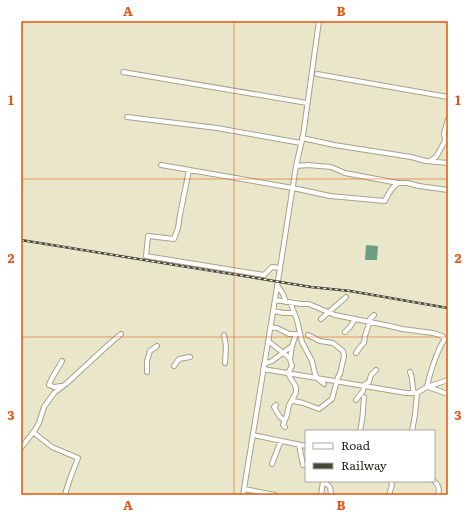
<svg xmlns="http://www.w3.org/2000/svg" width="469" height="516" font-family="Literata,serif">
  <rect width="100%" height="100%" fill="#e9e6ca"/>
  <path fill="#6da081" d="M366,245L378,246L377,260H365Z"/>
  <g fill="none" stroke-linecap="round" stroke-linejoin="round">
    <defs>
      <path id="minor" d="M123,72L307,103
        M317,74L448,97
        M127,117L217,128L301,143
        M302,138L334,145L411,157L426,161L448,163
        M430,161L436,157L445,141L444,133L448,119
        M161,165L293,188L330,196L385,201C388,194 391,188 398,183
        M296,166L308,165L331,167L345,173L398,183H407L419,186L448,190
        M189,170L180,215L178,228L174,239L148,236L146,256L264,275L272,267L280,268
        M277,285L283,294L286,302
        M275,300L301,304H309L335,315L390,326L402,329L433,333L442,336L445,339C438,347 429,376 427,387
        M290,302L297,320L302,342L312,361L315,374L317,378L324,384
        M273,311L284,313H294
        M321,319L346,297
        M270,327L277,328L289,334H300
        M345,332L350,327L355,319
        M224,335L226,346L225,363
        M268,341L286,355L290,359L292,366L288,373C292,384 301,386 293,398L294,401L303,403L319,409L332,399L338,377L340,374L344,356L343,351L333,343L320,341L308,335
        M356,353L361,346L364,343L365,336L368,327L369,322L370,319L374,315
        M290,359L292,346L296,334
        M264,364L272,361L292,346
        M174,366L179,359L190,357
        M263,369L406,393H417L427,387L448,380
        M147,372V361L150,351L157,346
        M410,372C414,380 411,385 414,393
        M61,386L54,387L49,385C52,376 58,369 62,361
        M428,387L431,388L448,394
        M356,400L363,391L364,385L369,382L371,375L376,370
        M276,405L274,407L280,417L284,420
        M285,427L283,425L287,415L289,405L293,398
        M360,431C363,420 363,409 364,397
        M412,431L415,415L417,393
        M33,432L52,447L78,458C73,471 68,482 65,495
        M253,435L306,446
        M299,445L303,465H306
        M21,448L35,430L39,423L44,407L54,393L67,383L107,346L121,334
        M272,464L278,448L281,441
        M323,481L330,487L331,494L332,495
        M434,481C439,485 440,489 438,495
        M244,489L275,495
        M243,495L278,281L296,166L303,136L319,21
        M321,495L323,482
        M389,495L392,485L391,481"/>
    </defs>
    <use href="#minor" stroke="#a6a389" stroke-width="6"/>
    <use href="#minor" stroke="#fff" stroke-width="4"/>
    <defs>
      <path id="rail" d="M21,240L311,287L350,291L448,308"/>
    </defs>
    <use href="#rail" stroke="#474639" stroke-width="2.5"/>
    <use href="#rail" stroke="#fff" stroke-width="1" stroke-dasharray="3" stroke-linecap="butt"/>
  </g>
  <path fill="none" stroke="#de570d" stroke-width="1" stroke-opacity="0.55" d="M234,21V495M21,179H448M21,337H448"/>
  <rect width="469" height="516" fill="none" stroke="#ffffff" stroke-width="44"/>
  <rect x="305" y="430" width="130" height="52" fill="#ffffff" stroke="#aaa9a5"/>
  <rect x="313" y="443" width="20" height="6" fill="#ffffff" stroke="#aaa9a5"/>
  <text x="341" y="450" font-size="12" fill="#2a291f">Road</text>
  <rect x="313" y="463" width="20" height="6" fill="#474639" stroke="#aaa9a5"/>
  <text x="341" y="470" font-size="12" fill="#2a291f">Railway</text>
  <rect x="22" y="22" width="425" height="472" fill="none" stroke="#de570d" stroke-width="1.5"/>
  <g font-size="13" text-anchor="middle" font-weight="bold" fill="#de570d">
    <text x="128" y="16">A</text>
    <text x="341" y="16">B</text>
    <text x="11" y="105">1</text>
    <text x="458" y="105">1</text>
    <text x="11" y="263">2</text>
    <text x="458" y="263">2</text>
    <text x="11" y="420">3</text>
    <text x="458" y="420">3</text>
    <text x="128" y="510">A</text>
    <text x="341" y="510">B</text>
  </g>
</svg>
